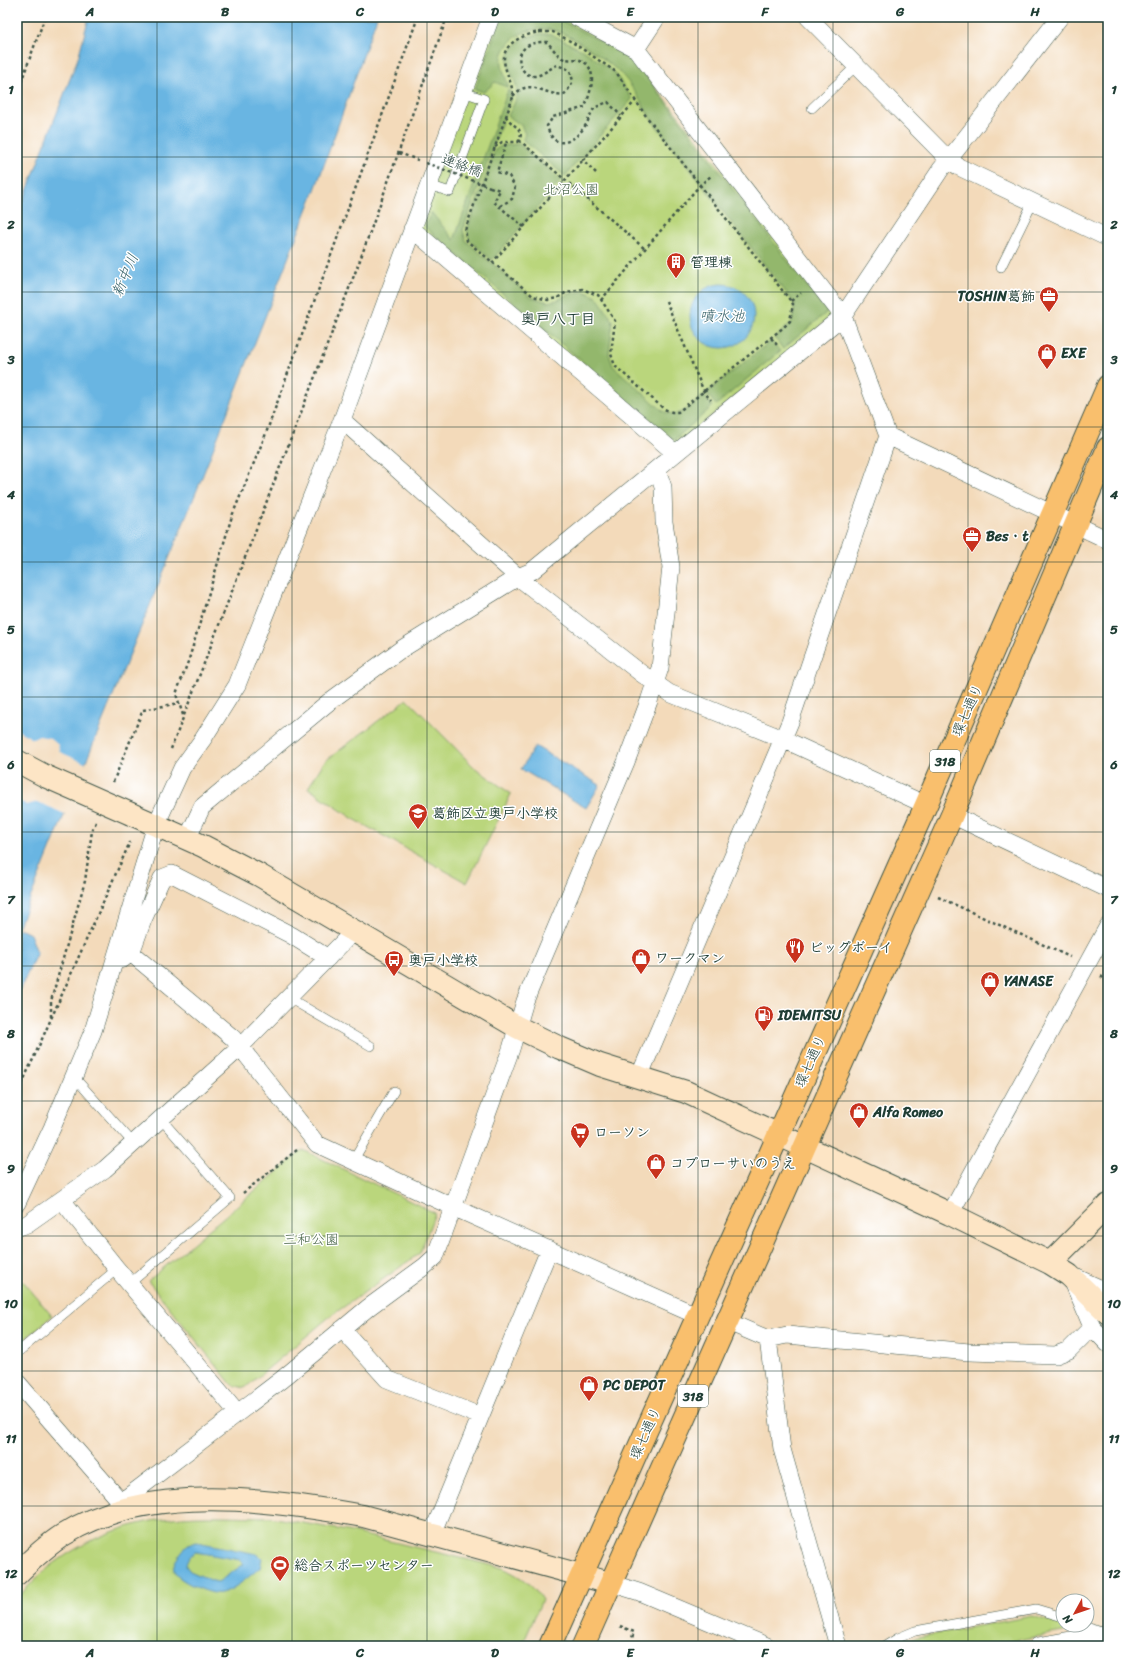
<svg xmlns="http://www.w3.org/2000/svg" width="1125" height="1663" font-family="Sriracha,'Klee One',sans-serif">
  <rect width="100%" height="100%" fill="#fff"/>
  <filter id="ink" filterUnits="userSpaceOnUse"><feTurbulence type="fractalNoise" baseFrequency=".025" numOctaves="2"/><feDisplacementMap in="SourceGraphic" scale="8" xChannelSelector="R" yChannelSelector="G"/><feConvolveMatrix kernelMatrix="1 2 1 2 8 2 1 2 1" color-interpolation-filters="sRGB"/></filter>
  <filter id="wash" filterUnits="userSpaceOnUse"><feTurbulence type="fractalNoise" baseFrequency=".012" numOctaves="4" result="noise"/><feDisplacementMap in="SourceGraphic" scale="16" xChannelSelector="R" yChannelSelector="G"/><feGaussianBlur stdDeviation="0.9" result="paint"/><feColorMatrix in="noise" values="0 0 0 0 0 0 0 0 0 0 0 0 0 0 0 0 0 1.4 0 .05"/><feComposite in="paint" operator="in"/></filter>
  <g filter="url(#wash)">
    <rect width="100%" height="100%" fill="#f3daba"/>
    <path fill="#bad67c" stroke="#6c8a58" d="M494,17H564L631,56L835,313L673,448L416,229Z
      M407,699L474,767L511,794L467,883L352,818L308,788L324,762Z
      M303,1150L435,1213L420,1253L328,1318L245,1388L232,1385L148,1281Z
      M23,1281L52,1316L17,1346V1286Z
      M270,1517L347,1531L503,1568C519,1576 533,1584 542,1600L522,1646H17V1599C55,1552 113,1524 172,1518C204,1514 238,1517 270,1517Z
      M1032,1616L1066,1626L1068,1631L986,1646H912L910,1644L913,1638Z"/>
    <path fill="#93b76c" stroke="#597a50" d="M501,17H555L632,58L827,312L783,349L775,338L792,322L795,304C748,244 702,184 655,124C642,107 633,83 617,70C605,59 568,32 553,30C541,27 522,30 513,39C495,57 502,66 509,88L495,82L484,92L475,89Z
      M540,34H551L586,52L615,73L632,99L565,176L523,140L525,134L521,125L508,116C511,109 516,102 517,95C519,78 499,63 513,48C521,39 528,36 540,34Z
      M508,90L510,91L511,97L463,230L466,241L531,297L548,302L558,300L568,294L583,291L597,297L613,321L609,354L613,366L663,411C681,420 690,406 704,395L713,406L674,440L425,227L431,212L454,240Z
      M519,144L561,180L492,260L469,240L467,230L495,150L501,146Z
      M771,341L780,351L716,405L706,393Z"/>
    <path fill="#69b5e2" stroke="#44798b" fill-rule="evenodd" d="M89,17H377L315,190L197,490L18,928L30,934L37,952L17,997V217L78,58Z
      M690 316a32 32 0 1 1 64 0a32 32 0 1 1-64 0Z
      M535,746L600,785L586,808L521,769Z
      M197,1542L257,1554L262,1558L260,1568C249,1576 235,1590 221,1593C212,1596 176,1580 174,1571C172,1564 177,1559 180,1554C184,1548 189,1543 197,1542ZM196,1552L240,1560L244,1564L218,1582L213,1581L190,1571L186,1566C186,1561 191,1554 196,1552Z"/>
    <path fill="#f3daba" d="M17,730L33,739L39,736L50,738L58,745L60,752L87,764L67,815L38,802L27,805L17,800Z"/>
  </g>
  <g filter="url(#ink)">
    <g fill="none" stroke-linecap="round" stroke-linejoin="round">
      <defs>
        <path id="lane" d="M812,108L856,66
          M429,185L450,192L484,99L463,92
          M1001,267L1033,202
          M289,998L371,1046
          M74,1077L134,1144
          M353,1161L394,1091
          M129,1284L230,1198L161,1119
          M17,1353L117,1269
          M1084,1625L1102,1632
          M885,1646L898,1638L915,1631L1036,1609L1063,1617"/>
        <path id="street" d="M576,17L636,49L843,316L888,436
          M808,17L948,159L959,167L1108,238
          M636,49L657,17
          M412,229L675,453
          M342,420L491,17
          M952,815L1108,889
          M187,839L202,807L330,701L400,650L518,577L532,571L843,316L941,169L957,149L1060,17
          M131,953L143,920L162,878L172,874L291,935L328,958
          M115,961L123,959L131,953L233,1038L317,1144L453,1207L698,1316
          M639,1077L790,722L888,436L1108,540
          M62,1200L117,1269L237,1412
          M17,1203L52,1128L93,1031L156,825L182,768L203,739L237,685L342,420L518,577L642,674L669,693L783,739L926,805
          M950,1214L1108,926
          M17,1228L27,1224L105,1169L235,1052L354,931
          M1075,1277L1108,1292
          M1073,1282L1092,1327L1108,1344
          M726,1321L768,1339L787,1335L969,1352L1056,1355L1069,1350L1092,1327
          M342,1329L387,1379L480,1416
          M768,1339L782,1449L838,1646
          M17,1382L121,1502L124,1510
          M121,1502L281,1380L369,1307L425,1266L435,1257L511,1049L525,1001L626,762L649,701L660,668L671,567L664,522L663,487L657,469
          M432,1534L549,1250
          M610,1583L639,1592L767,1646
          M1038,1646L1108,1633"/>
        <path id="secondary" d="M131,814L203,846L259,875L517,1027L560,1048L600,1065L686,1092L950,1214L1050,1263L1069,1275L1108,1313
          M1050,1263L1108,1205
          M17,1574C31,1560 46,1546 63,1535C147,1482 270,1499 363,1516L610,1583"/>
        <path id="primary" d="M550,1646L926,805L1108,386
          M583,1646L952,815L1108,448"/>
      </defs>
      <use href="#lane" stroke="#3f5548" stroke-width="10"/>
      <use href="#street" stroke="#3f5548" stroke-width="18"/>
      <use href="#secondary" stroke="#3f5548" stroke-width="24"/>
      <use href="#primary" stroke="#3f5548" stroke-width="24"/>
      <path stroke="#3f5548" stroke-width="2.5" stroke-dasharray="3 3" stroke-linecap="butt" d="M540,32H553L572,42L616,72L646,116L793,304L790,321L784,327L678,412H672L664,409L615,366L611,354L615,321L598,295L582,289L567,292L557,298L548,300L533,296L467,241L465,230L513,97C513,83 505,73 504,60C503,42 526,34 540,32Z
        M17,93L45,17
        M513,96C528,80 537,90 555,94C558,94 562,95 564,94C568,92 571,84 573,81L570,70L557,65C550,68 542,76 534,76C515,75 510,40 547,42C552,47 556,54 562,58C568,61 575,58 580,60C600,68 590,93 585,107L553,117L547,126C554,152 574,143 585,126C589,121 590,113 594,109C597,106 603,104 608,102L621,116
        M519,140L645,249
        M495,147L502,142H518C527,129 511,126 506,116
        M399,153L418,160
        M596,173L583,160L636,100
        M490,187L500,190L494,202L524,227
        M500,206L512,199L515,187L509,176L497,172L506,143
        M492,263L548,199
        M601,300L700,185L711,176
        M666,301L704,392L711,400
        M791,301L801,293
        M771,338L777,345
        M183,715L176,694L189,659L232,516L265,436L418,17
        M171,749L360,260L447,17
        M113,782L143,710L179,703
        M938,897L1070,957
        M1101,976L1108,983
        M51,1017V1001L85,881L92,831L96,822
        M17,1095L130,842
        M243,1193L297,1150
        M620,1626L634,1632L632,1638"/>
      <use href="#lane" stroke="#fff" stroke-width="9"/>
      <use href="#street" stroke="#fff" stroke-width="17"/>
      <use href="#secondary" stroke="#fde5c5" stroke-width="22"/>
      <use href="#primary" stroke="#f9bf6d" stroke-width="22"/>
      <defs>
        <path id="secondary-bridge" d="M17,761L47,777L131,814"/>
      </defs>
      <use href="#secondary-bridge" stroke="#3f5548" stroke-width="24" stroke-linecap="butt"/>
      <path stroke="#3f5548" stroke-width="2.5" stroke-dasharray="3 3" stroke-linecap="butt" d="M426,163L490,187
        M548,199L583,160"/>
      <use href="#secondary-bridge" stroke="#fde5c5" stroke-width="22"/>
    </g>
  </g>
  <path fill="none" stroke="#1f3d34" stroke-width="1" stroke-opacity="0.55" d="M157,17V1646M292,17V1646M427,17V1646M562,17V1646M698,17V1646M833,17V1646M968,17V1646M17,157H1108M17,292H1108M17,427H1108M17,562H1108M17,697H1108M17,832H1108M17,966H1108M17,1101H1108M17,1236H1108M17,1371H1108M17,1506H1108"/>
  <defs>
    <symbol id="building-pin" viewBox="-11 -11 22 30"><path d="M0 17L-7.5 6A9.5 9.5 0 1 1 7.5 6Z" fill="#c8321e" stroke="#fff"/><path d="M-4-6H4V6H1V3H-1V6H-4ZM-2.5-4.3h1.7v1.8h-1.7ZM.8-4.3h1.7v1.8H.8ZM-2.5-1h1.7V.8h-1.7ZM.8-1h1.7V.8H.8Z" fill="#fff"/></symbol>
    <symbol id="office-pin" viewBox="-11 -11 22 30"><path d="M0 17L-7.5 6A9.5 9.5 0 1 1 7.5 6Z" fill="#c8321e" stroke="#fff"/><path d="M-6-3h4V-5.5h4V-3h4V5H-6ZM-1-4.5V-3h2v-1.5ZM-6 0V1H6V0Z" fill="#fff"/></symbol>
    <symbol id="shop-pin" viewBox="-11 -11 22 30"><path d="M0 17L-7.5 6A9.5 9.5 0 1 1 7.5 6Z" fill="#c8321e" stroke="#fff"/><path d="M-5-2.5h2.3a2.7 3.5 0 0 1 5.4 0H5L5.5 6h-11ZM-1.5-2.5h3a1.5 2.3 0 0 0-3 0Z" fill="#fff"/></symbol>
    <symbol id="school-pin" viewBox="-11 -11 22 30"><path d="M0 17L-7.5 6A9.5 9.5 0 1 1 7.5 6Z" fill="#c8321e" stroke="#fff"/><path d="M0-5L7-2L0 1L-7-2ZM-4 1L0 2.5L4 1V4Q0 6-4 4Z" fill="#fff"/></symbol>
    <symbol id="restaurant-pin" viewBox="-11 -11 22 30"><path d="M0 17L-7.5 6A9.5 9.5 0 1 1 7.5 6Z" fill="#c8321e" stroke="#fff"/><path d="M-5-6h1v4h1v-4h1v4h1v-4h1v5L-1.5 .5V6h-2V.5L-5-1ZM5-6V6H3V1.5H1.5Q1.5-4 5-6Z" fill="#fff"/></symbol>
    <symbol id="bus-pin" viewBox="-11 -11 22 30"><path d="M0 17L-7.5 6A9.5 9.5 0 1 1 7.5 6Z" fill="#c8321e" stroke="#fff"/><path d="M-5-6H5V4H4V6H2V4H-2V6H-4V4H-5ZM-3.5-4V0h7V-4ZM-3.5 1.2v1.5H-2V1.2ZM2 1.2v1.5H3.5V1.2Z" fill="#fff"/></symbol>
    <symbol id="fuel-pin" viewBox="-11 -11 22 30"><path d="M0 17L-7.5 6A9.5 9.5 0 1 1 7.5 6Z" fill="#c8321e" stroke="#fff"/><path d="M-5.5-6h7V0h2V4h1.3V-2.5L3-4.5l.8-.8L6-3V5H2.5V1h-1V6h-7ZM-4.2-4.7v3.2H.2V-4.7Z" fill="#fff"/></symbol>
    <symbol id="supermarket-pin" viewBox="-11 -11 22 30"><path d="M0 17L-7.5 6A9.5 9.5 0 1 1 7.5 6Z" fill="#c8321e" stroke="#fff"/><path d="M-6-5.5h2.5l.6 2H6L4.5 2H-2.5L-4.4-4H-6ZM-1.5 3.2a1.3 1.3 0 1 0 .1 0ZM3 3.2a1.3 1.3 0 1 0 .1 0Z" fill="#fff"/></symbol>
    <symbol id="stadium-pin" viewBox="-11 -11 22 30"><path d="M0 17L-7.5 6A9.5 9.5 0 1 1 7.5 6Z" fill="#c8321e" stroke="#fff"/><path d="M0-5a6.5 5 0 1 0 0 10a6.5 5 0 1 0 0-10ZM-3.5-1.8h7v3.6h-7Z" fill="#fff"/></symbol>
  </defs>
  <g fill-rule="evenodd">
    <use href="#building-pin" x="665" y="251" width="22" height="30"/>
    <use href="#office-pin" x="1038" y="285" width="22" height="30"/>
    <use href="#shop-pin" x="1036" y="342" width="22" height="30"/>
    <use href="#office-pin" x="961" y="525" width="22" height="30"/>
    <use href="#school-pin" x="407" y="802" width="22" height="30"/>
    <use href="#restaurant-pin" x="784" y="936" width="22" height="30"/>
    <use href="#shop-pin" x="630" y="947" width="22" height="30"/>
    <use href="#bus-pin" x="383" y="949" width="22" height="30"/>
    <use href="#shop-pin" x="979" y="970" width="22" height="30"/>
    <use href="#fuel-pin" x="753" y="1004" width="22" height="30"/>
    <use href="#shop-pin" x="848" y="1101" width="22" height="30"/>
    <use href="#supermarket-pin" x="569" y="1121" width="22" height="30"/>
    <use href="#shop-pin" x="645" y="1152" width="22" height="30"/>
    <use href="#shop-pin" x="578" y="1374" width="22" height="30"/>
    <use href="#stadium-pin" x="269" y="1554" width="22" height="30"/>
  </g>
  <g text-anchor="middle" stroke-width="3" stroke-linejoin="round" paint-order="stroke">
    <g fill="#fff" stroke="#627771" stroke-width="1">
      <rect x="930" y="750" width="30" height="22" rx="3"/>
      <rect x="678" y="1385" width="30" height="22" rx="3"/>
    </g>
    <g font-size="13" font-weight="bold" fill="#1f3d34">
      <text x="945" y="766">318</text>
      <text x="693" y="1401">318</text>
    </g>
    <g font-size="14" fill="#1f3d34" stroke="#fff">
      <text transform="translate(462 165) rotate(20)" y="5">連絡橋</text>
      <text transform="translate(967 710) rotate(-66)" y="5">環七通り</text>
      <text transform="translate(810 1061) rotate(-66)" y="5">環七通り</text>
      <text transform="translate(645 1433) rotate(-66)" y="5">環七通り</text>
    </g>
    <g font-size="14" fill="#466346" stroke="#fff">
      <text x="571" y="194">北沼公園</text>
      <text x="311" y="1244">三和公園</text>
    </g>
    <g font-size="14" font-weight="bold" fill="#1f3d34" stroke="#fff" text-anchor="start">
      <text x="690" y="267">管理棟</text>
      <text x="1035" y="301" text-anchor="end">TOSHIN葛飾</text>
      <text x="1061" y="358">EXE</text>
      <text x="986" y="541">Bes・t</text>
      <text x="432" y="818">葛飾区立奥戸小学校</text>
      <text x="809" y="952">ビッグボーイ</text>
      <text x="655" y="963">ワークマン</text>
      <text x="408" y="965">奥戸小学校</text>
      <text x="1004" y="986">YANASE</text>
      <text x="778" y="1020">IDEMITSU</text>
      <text x="873" y="1117">Alfa Romeo</text>
      <text x="594" y="1137">ローソン</text>
      <text x="670" y="1168">コプローサいのうえ</text>
      <text x="603" y="1390">PC DEPOT</text>
      <text x="294" y="1570">総合スポーツセンター</text>
    </g>
    <g font-size="15" font-style="italic" fill="#356168" stroke="#fff">
      <text transform="translate(125 275) rotate(-67)" y="5">新中川</text>
      <text x="722" y="321">噴水池</text>
    </g>
    <g font-size="15" font-weight="bold" fill="#1f3d34" stroke="#fff">
      <text x="558" y="324">奥戸八丁目</text>
    </g>
  </g>
  <rect width="1125" height="1663" fill="none" stroke="#fff" stroke-width="44"/>
  <g transform="translate(1075 1613) rotate(230)"><circle r="19" fill="#ffffff" stroke="#a5b1ae"/>
  <path d="M0-3L7 15L0 10L-7 15Z" fill="#c8321e"/>
  <text y="-6" font-size="11" font-weight="bold" text-anchor="middle" fill="#1f3d34">N</text>
  </g>
  <rect x="22" y="22" width="1081" height="1619" fill="none" stroke="#1f3d34" stroke-width="1.5"/>
  <g font-size="13" text-anchor="middle" font-weight="bold" fill="#1f3d34">
    <text x="90" y="16">A</text>
    <text x="225" y="16">B</text>
    <text x="360" y="16">C</text>
    <text x="495" y="16">D</text>
    <text x="630" y="16">E</text>
    <text x="765" y="16">F</text>
    <text x="900" y="16">G</text>
    <text x="1035" y="16">H</text>
    <text x="11" y="94">1</text>
    <text x="1114" y="94">1</text>
    <text x="11" y="229">2</text>
    <text x="1114" y="229">2</text>
    <text x="11" y="364">3</text>
    <text x="1114" y="364">3</text>
    <text x="11" y="499">4</text>
    <text x="1114" y="499">4</text>
    <text x="11" y="634">5</text>
    <text x="1114" y="634">5</text>
    <text x="11" y="769">6</text>
    <text x="1114" y="769">6</text>
    <text x="11" y="904">7</text>
    <text x="1114" y="904">7</text>
    <text x="11" y="1038">8</text>
    <text x="1114" y="1038">8</text>
    <text x="11" y="1173">9</text>
    <text x="1114" y="1173">9</text>
    <text x="11" y="1308">10</text>
    <text x="1114" y="1308">10</text>
    <text x="11" y="1443">11</text>
    <text x="1114" y="1443">11</text>
    <text x="11" y="1578">12</text>
    <text x="1114" y="1578">12</text>
    <text x="90" y="1657">A</text>
    <text x="225" y="1657">B</text>
    <text x="360" y="1657">C</text>
    <text x="495" y="1657">D</text>
    <text x="630" y="1657">E</text>
    <text x="765" y="1657">F</text>
    <text x="900" y="1657">G</text>
    <text x="1035" y="1657">H</text>
  </g>
</svg>
